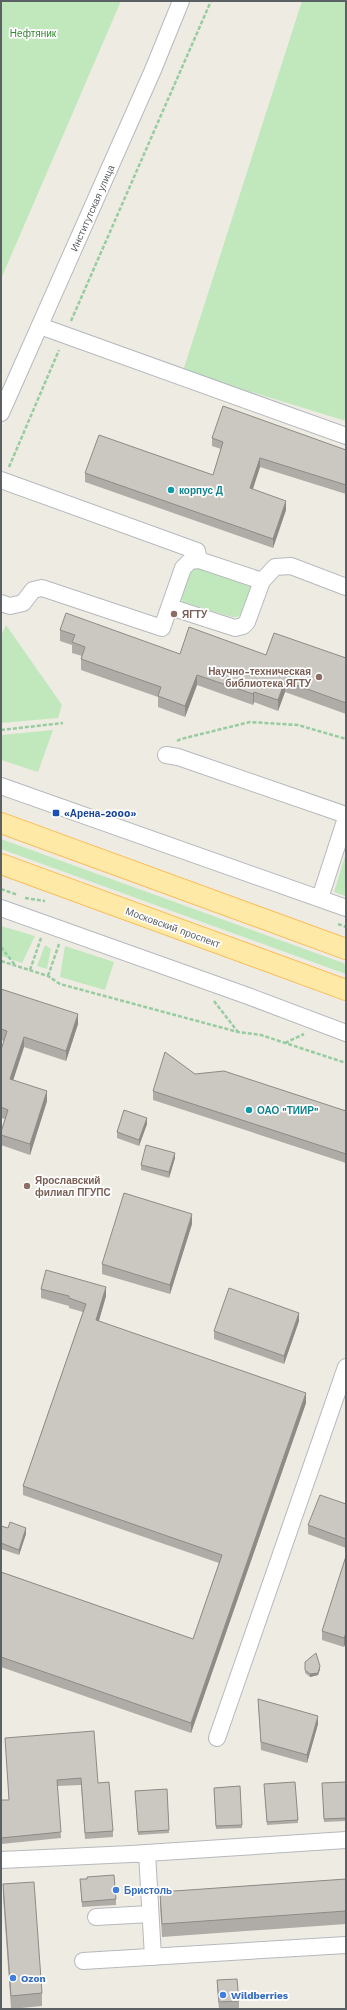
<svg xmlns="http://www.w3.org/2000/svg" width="347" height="2010" font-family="'Work Sans',sans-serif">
  <rect width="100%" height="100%" fill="#eeebe2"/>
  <path fill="#c1e8bd" d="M1,1H121L1,279Z
    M302,1H346V421L183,371Z
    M195,567L252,585L243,611L238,617H232L183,602L181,598L189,571Z
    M6,625L62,705L58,718L1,723V636Z
    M53,730L38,772L1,760V735Z
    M1,839L346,964V974L1,849Z
    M346,853V896L334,892Z
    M1,926L35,936L22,963L1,956Z
    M45,945L51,949L47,969L37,966Z
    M65,946L114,962L105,990L60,977Z"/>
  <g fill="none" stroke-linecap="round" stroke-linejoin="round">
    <defs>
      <path id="minor" d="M40,326L346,436
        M1,413L153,70L181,1
        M1,480L197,551L199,560
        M1,603L10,606L23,603L33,590L42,588L162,628L183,568L190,561L199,560L262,581L275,567L291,566L346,587
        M170,607L235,628L243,626L247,622L262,581
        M166,755L178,757L346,815
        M1,786L346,908
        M320,898L346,818
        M1,908L248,996L346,1033
        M217,1738L346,1367
        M137,1854L147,1853L153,1957
        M1,1860L131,1854L346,1840
        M96,1917L150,1914
        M83,1961L346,1945"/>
      <path id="major" d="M1,823L346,949
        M1,864L346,990"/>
    </defs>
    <use href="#minor" stroke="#b5b9be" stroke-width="18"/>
    <use href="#major" stroke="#faba50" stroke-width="22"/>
    <path stroke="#97cca1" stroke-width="2.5" stroke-dasharray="4 2" stroke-linecap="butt" d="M71,321L211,1
      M9,467L59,350
      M1,730L63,723
      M177,741L181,739L250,722L298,725L346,739
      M1,889L18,895
      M25,898L45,901
      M338,924L346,927
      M1,947L15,965
      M1,961L48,976L60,984L238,1032L261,1035L346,1063
      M30,970L41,938
      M48,976L59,944
      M214,1001L238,1032
      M285,1043L304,1034"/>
    <use href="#minor" stroke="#fff" stroke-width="16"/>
    <use href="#major" stroke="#ffe9a7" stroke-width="20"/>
  </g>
  <path fill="#afaba6" d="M212,438L346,450V494L260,467L253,489L286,510L273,548L85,482V473L213,475L221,449L212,446Z
    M60,630L180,654L266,655L346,658V714L285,692L278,711L254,702L253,705L197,685L185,717L158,707V697L81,670V659L82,656L72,653V645L60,641Z
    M1,989L78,1024L66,1061L24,1047L13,1080L47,1101L30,1155L1,1145V1132L5,1119L1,1118V1051L4,1041L1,1040Z
    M195,1074L346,1111V1163L153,1100V1091Z
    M147,1124L139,1146L117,1138V1132Z
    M175,1158L169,1178L141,1170V1165Z
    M192,1224L170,1294L102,1274V1264Z
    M41,1289L106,1296L99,1321L306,1403L191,1733L1,1667V1572L193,1639L219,1563L23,1495V1486L83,1312L69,1308V1306L41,1298Z
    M299,1321L284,1364L214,1339V1331Z
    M346,1504V1548L308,1534V1525Z
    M1,1526L26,1534L19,1555L1,1549Z
    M346,1556V1642L344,1647L322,1640V1631Z
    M305,1662L320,1669L318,1675L310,1677L305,1673Z
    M258,1699L318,1724L307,1763L261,1750Z
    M5,1738L98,1783L113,1831V1837L85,1839L81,1785L57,1786L61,1838L1,1844V1800H9Z
    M295,1782L298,1823L267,1825L264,1784Z
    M346,1782V1821L324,1822L322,1783Z
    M240,1786L242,1828L216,1829L214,1788Z
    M167,1789L169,1833L138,1835L135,1791Z
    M80,1879L116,1899V1905L82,1907Z
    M346,1879V1924L162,1937L160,1905V1892Z
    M3,1884L42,1993V2006L11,2009L3,1897Z
    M217,1980L239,2001V2008L219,2009L217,1988Z"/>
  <path fill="#8e8b87" d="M260,458V467L250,497V488Z
    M286,501V510L273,548V539Z
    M197,675V685L185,717V706Z
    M285,681V692L278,711V700Z
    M254,692V702L253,705V694Z
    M78,1014V1024L66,1061V1051Z
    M24,1037V1047L10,1090V1079Z
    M47,1091V1101L30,1155V1144Z
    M147,1118V1124L139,1146V1140Z
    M175,1153V1158L169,1178V1172Z
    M192,1214V1224L170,1294V1285Z
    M106,1287V1296L96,1330V1320Z
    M299,1313V1321L284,1364V1356Z
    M306,1393V1403L191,1733V1723Z
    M26,1528V1534L19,1555V1550Z
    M346,1633V1642L344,1647V1638Z
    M320,1666V1669L318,1675L310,1677V1674Z
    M318,1716V1724L307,1763V1755Z"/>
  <path fill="#cbc7c1" stroke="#8e8b87" d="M223,406L346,450V485L260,458L250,488L286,501L273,539L85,473L99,435L213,475L223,442L212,438Z
    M66,613L180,654L189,627L266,655L274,633L346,658V703L285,681L278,700L254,692L253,694L197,675L185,706L158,696L161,687L81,659L85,647L72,642L75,635L60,630Z
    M1,989L78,1014L66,1051L24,1037L10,1079L47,1091L30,1144L1,1135V1132L8,1110L1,1107V1050L7,1031L1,1029Z
    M165,1052L195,1074L224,1071L346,1111V1154L153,1091Z
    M124,1110L147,1118L139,1140L117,1132Z
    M146,1145L175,1153L169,1172L141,1165Z
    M124,1193L192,1214L170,1285L102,1264Z
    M46,1270L106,1287L96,1320L306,1393L191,1723L1,1657V1572L193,1639L222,1555L23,1486L86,1304L69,1298V1296L41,1289Z
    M229,1288L299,1313L284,1356L214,1331Z
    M320,1495L346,1504V1539L308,1525Z
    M10,1522L26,1528L19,1550L1,1543V1526L8,1528Z
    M346,1556V1633L344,1638L322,1631Z
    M316,1653L320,1666L318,1673L310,1674L305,1670V1662Z
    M258,1699L318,1716L307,1755L261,1742Z
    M94,1731L98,1783L109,1782L113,1831L85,1833L81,1778L57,1780L61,1832L1,1838V1800H9L5,1738Z
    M295,1782L298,1820L267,1822L264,1784Z
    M346,1782V1818L324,1819L322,1783Z
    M240,1786L242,1825L216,1826L214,1788Z
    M167,1789L169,1830L138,1832L135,1791Z
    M114,1875L116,1899L82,1902L80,1879H87V1877Z
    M346,1879V1911L162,1924L160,1892Z
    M34,1882L42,1993L11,1996L3,1884Z
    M237,1979L239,2001L219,2002L217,1980Z"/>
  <g fill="#0f9aa8" stroke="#fff" stroke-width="1.5">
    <circle cx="171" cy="490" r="4"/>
    <circle cx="249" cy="1110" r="4"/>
  </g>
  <g fill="#8d6e63" stroke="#fff" stroke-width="1.5">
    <circle cx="174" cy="614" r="4"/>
    <circle cx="319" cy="677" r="4"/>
    <circle cx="27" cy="1186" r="4"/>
  </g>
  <rect fill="#1a4fb4" stroke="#fff" stroke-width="1.5" x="52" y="809" width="8" height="8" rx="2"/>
  <g fill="#3f7fe0" stroke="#fff" stroke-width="1.5">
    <circle cx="116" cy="1890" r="4"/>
    <circle cx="13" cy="1978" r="4"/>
    <circle cx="223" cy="1995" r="4"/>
  </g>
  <g text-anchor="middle" stroke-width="3.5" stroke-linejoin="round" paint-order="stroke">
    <g font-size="10" fill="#33872f" stroke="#fff">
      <text x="33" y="37">Нефтяник</text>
    </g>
    <g font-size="10" fill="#5b6064" stroke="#fff">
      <text transform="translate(92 208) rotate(-66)" y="4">Институтская улица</text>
      <text transform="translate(173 927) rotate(20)" y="4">Московский проспект</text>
    </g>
    <g font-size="10" font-weight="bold" fill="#0d838f" stroke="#fff" text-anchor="start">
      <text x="179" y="494">корпус Д</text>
      <text x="257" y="1114">ОАО "ТИИР"</text>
    </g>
    <g font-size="10" font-weight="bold" fill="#785e54" stroke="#fff" text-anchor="start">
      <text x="182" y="618">ЯГТУ</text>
      <text x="311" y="675" text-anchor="end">Научно-техническая<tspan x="311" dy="12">библиотека ЯГТУ</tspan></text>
      <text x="35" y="1184">Ярославский<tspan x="35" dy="12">филиал ПГУПС</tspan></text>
    </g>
    <g font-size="10" font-weight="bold" fill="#164399" stroke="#fff" text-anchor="start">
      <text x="64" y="817">«Арена-2000»</text>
    </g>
    <g font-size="10" font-weight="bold" fill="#366cbe" stroke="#fff" text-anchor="start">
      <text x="124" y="1894">Бристоль</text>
      <text x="21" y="1982">Ozon</text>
      <text x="231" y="1999">Wildberries</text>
    </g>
  </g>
  <rect width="347" height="2010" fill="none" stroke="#5b6064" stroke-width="4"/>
</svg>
